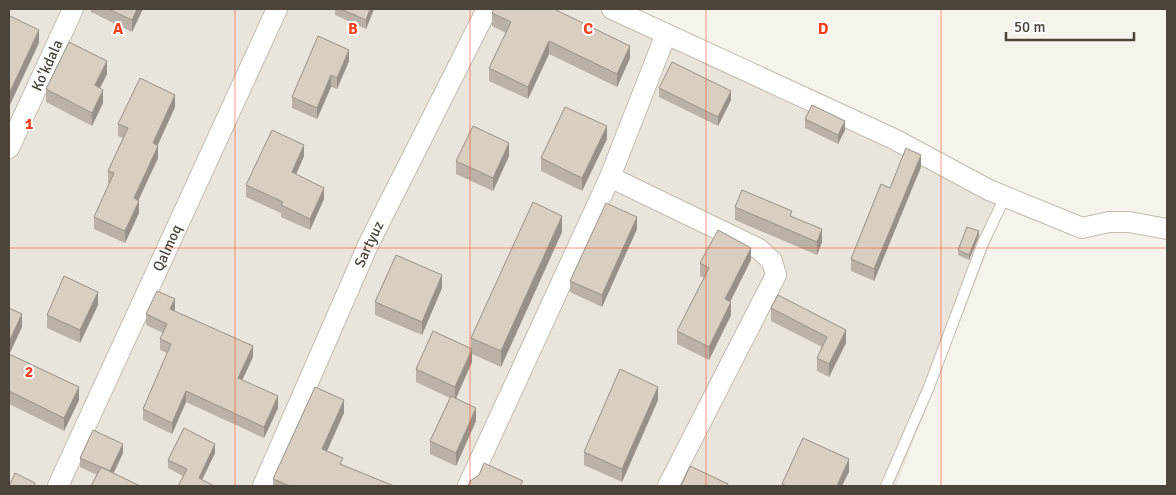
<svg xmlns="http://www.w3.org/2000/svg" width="1176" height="495" font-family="Signika,sans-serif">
  <rect width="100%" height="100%" fill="#f6f3ec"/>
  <path fill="#eae5da" d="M9,9H597L1010,193L896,486H9Z"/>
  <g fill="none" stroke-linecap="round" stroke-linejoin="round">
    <defs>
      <path id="service" d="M886,486L929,387L983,243L1005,197"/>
      <g id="minor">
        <path d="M612,9L894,139L989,190L1082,228L1109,222H1129L1167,229"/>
        <path id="s1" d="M9,148L73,9"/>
        <path d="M610,177L759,249L772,261L776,275L668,486"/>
        <path id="s2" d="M58,486L277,9"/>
        <path id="s3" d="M263,486L368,245L487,9"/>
        <path d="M468,486L610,177L666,34"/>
      </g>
    </defs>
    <use href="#service" stroke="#c2bbae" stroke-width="12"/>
    <use href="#minor" stroke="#c2bbae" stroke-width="22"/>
    <use href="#service" stroke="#fff" stroke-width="10"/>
    <use href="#minor" stroke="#fff" stroke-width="20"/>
  </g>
  <path fill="#bab2a6" d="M91,9H143L132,32L91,12Z
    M335,9H374L366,29L335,15Z
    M492,13L630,58L617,87L549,54L528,99L489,81V68L506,33L492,26Z
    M349,61L337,89L331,87L317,119L292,108V97Z
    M107,74L100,88L103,103L92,126L46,102V89Z
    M659,88L731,100L718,126L659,97Z
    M175,107L158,145V158L138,200L139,213L125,243L94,229V217L109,183H108V171L123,138L118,136V124Z
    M805,119L845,130L838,144L805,128Z
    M607,139L582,191L541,171V158Z
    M304,156L296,174L324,199L310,230L281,217V213L246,197V185Z
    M509,156L493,191L456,174V161Z
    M921,167L874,281L851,271V259L890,188Z
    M735,207L792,217L822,242L817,255L735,220Z
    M637,229L602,307L570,292V281Z
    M562,232L501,367L472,354V362L456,399L476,421L456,466L430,454V441L450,398L416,382V369L471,349V338Z
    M979,236L969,260L958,255V250Z
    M751,260L730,302L731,315L709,360L677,344V331L704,278L700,276V263Z
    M442,288L422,335L375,315V302Z
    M98,305L80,343L47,328V315Z
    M9,308L22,327L9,354L79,400L64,431L9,404Z
    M771,308L846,343L829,377L817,371V358L822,347L771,321Z
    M174,311L253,357L242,380L278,408L264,438L186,402L172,434L143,420V409L167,353L160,350V339L163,333L146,325V314Z
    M658,400L622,482L584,465V452Z
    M344,413L327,451L343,465L394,486H273V479Z
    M123,453L113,473L97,475L80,467V458Z
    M215,453L202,480L183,476L168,468V460Z"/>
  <path fill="#979187" d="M137,9H143L132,32V20Z
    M370,9H374L366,29V20Z
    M39,30V43L9,107V94Z
    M549,41V54L528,99V87Z
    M630,46V58L617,87V74Z
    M349,50V61L337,89V78Z
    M107,61V74L95,98V85Z
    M331,75V87L317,119V108Z
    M103,90V103L92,126V113Z
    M731,91V100L718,126V117Z
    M175,95V107L153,155V143Z
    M845,121V130L838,144V135Z
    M607,126V139L582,191V178Z
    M509,143V156L493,191V178Z
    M304,145V156L292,184V172Z
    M158,146V158L134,210V198Z
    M921,155V167L874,281V269Z
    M324,188V199L310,230V219Z
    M139,201V213L125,243V231Z
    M562,216V232L501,367V351Z
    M637,217V229L602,307V295Z
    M822,229V242L817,255V242Z
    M979,231V236L969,260V255Z
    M751,248V260L725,312V299Z
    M442,275V288L422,335V322Z
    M98,292V305L80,343V330Z
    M175,299V310L170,320V309Z
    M731,302V315L709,360V347Z
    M22,314V327L9,355V342Z
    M846,330V343L829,377V364Z
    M253,346V357L238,389V378Z
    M472,349V362L455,400V387Z
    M79,387V400L64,431V418Z
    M658,387V400L622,482V469Z
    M186,391V402L172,434V423Z
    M278,396V408L264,438V427Z
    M344,400V413L322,462V449Z
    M476,408V421L456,466V453Z
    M123,444V453L110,481V472Z
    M215,444V453L199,486V478Z
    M849,459V472L842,486H837Z"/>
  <path fill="#d8cfc1" stroke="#979187" d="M108,9H137L132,20Z
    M341,9H370L366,20Z
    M494,9H554L630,46L617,74L549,41L528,87L489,68L511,22L492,13Z
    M10,16L39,30L9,94V20Z
    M318,36L349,50L337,78L331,75L317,108L292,97Z
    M69,42L107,61L95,85L103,90L92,113L46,89Z
    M672,62L731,91L718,117L659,88Z
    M140,78L175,95L153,143L158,146L134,198L139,201L125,231L94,217L114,173L108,171L128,128L118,124Z
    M812,105L845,121L838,135L805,119Z
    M565,107L607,126L582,178L541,158Z
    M473,126L509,143L493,178L456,161Z
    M272,130L304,145L292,172L324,188L310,219L281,205L283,202L246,185Z
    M906,148L921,155L874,269L851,259L881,184L890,188Z
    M742,190L792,211L790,216L822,229L817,242L735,207Z
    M533,202L562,216L501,351L471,338Z
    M606,203L637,217L602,295L570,281Z
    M967,227L979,231L969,255L958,250Z
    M718,230L751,248L725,299L731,302L709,347L677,331L709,268L700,263Z
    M396,255L442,275L422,322L375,302Z
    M64,276L98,292L80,330L47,315Z
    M157,291L175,299L170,309L253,346L238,378L278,396L264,427L186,391L172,423L143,409L171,344L160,339L167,324L146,314Z
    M778,295L846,330L829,364L817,358L827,337L771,308Z
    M9,308L22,314L9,342Z
    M433,331L472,349L455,387L416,369Z
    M9,354L79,387L64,418L9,391Z
    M620,369L658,387L622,469L584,452Z
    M315,387L344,400L322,449L343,458L340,464L394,486H290L273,479Z
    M451,396L476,408L456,453L430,441Z
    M184,428L215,444L199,478L214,486H178L187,469L168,460Z
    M93,430L123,444L110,471L80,458Z
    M803,438L849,459L837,486H787L782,484Z
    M484,463L523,481L520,486H468L470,481L479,475Z
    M690,466L728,484L727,486H681Z
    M101,467L140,486H91Z
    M15,473L35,483L34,486H9Z"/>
  <path fill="none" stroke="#fc3f1d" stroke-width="1" stroke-opacity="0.55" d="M235,9V486M470,9V486M706,9V486M941,9V486M9,248H1167"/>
  <g text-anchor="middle" stroke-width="4" stroke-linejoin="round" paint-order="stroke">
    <g font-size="15" fill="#4b4439" stroke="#fff">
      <text dy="5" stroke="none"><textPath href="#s1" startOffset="91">Ko'kdala</textPath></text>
      <text dy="5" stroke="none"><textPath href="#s3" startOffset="264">Sartyuz</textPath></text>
      <text dy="5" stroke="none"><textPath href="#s2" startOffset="262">Qalmoq</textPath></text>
    </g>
  </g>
  <g font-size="16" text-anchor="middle" font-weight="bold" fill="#fc3f1d" stroke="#fff" stroke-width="4" stroke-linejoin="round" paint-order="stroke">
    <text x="118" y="34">A</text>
    <text x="353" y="34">B</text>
    <text x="588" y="34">C</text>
    <text x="823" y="34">D</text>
    <text x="29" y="129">1</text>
    <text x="29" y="377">2</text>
  </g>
  <rect width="1176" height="495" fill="none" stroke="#4b4439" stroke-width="20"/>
  <path d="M1006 32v8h128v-8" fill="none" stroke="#4b4439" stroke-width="2.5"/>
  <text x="1014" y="32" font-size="15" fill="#4b4439" stroke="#ffffff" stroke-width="4" paint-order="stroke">50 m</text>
</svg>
